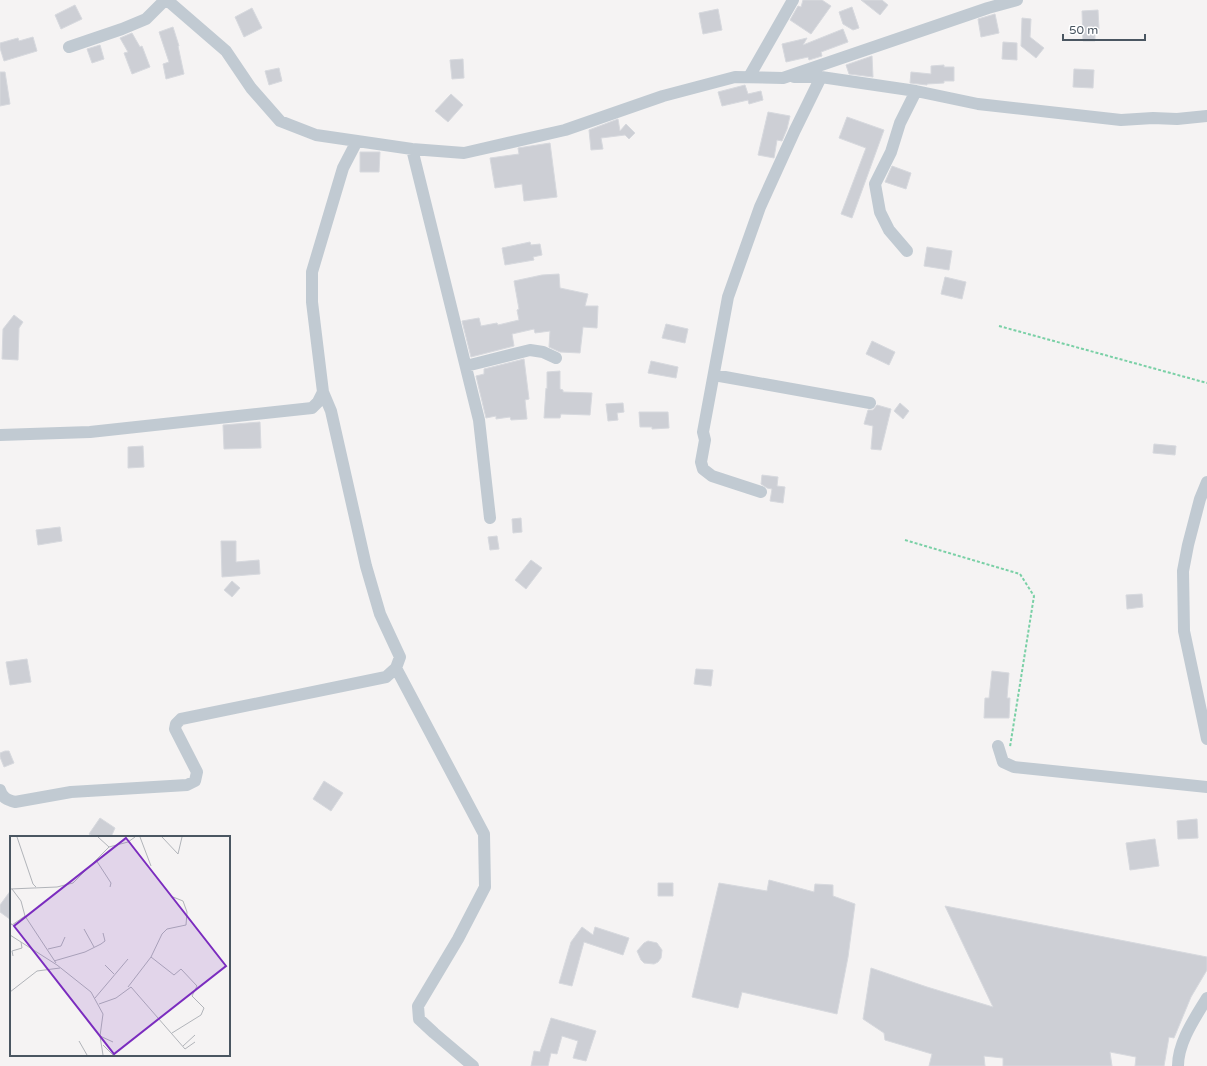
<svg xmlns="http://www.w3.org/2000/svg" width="1207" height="1066" font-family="'Varela Round',sans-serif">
  <rect width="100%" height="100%" fill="#f5f3f3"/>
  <path fill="#cdcfd5" stroke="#d7d9de" d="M803,0H822L831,6L811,34L790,20L798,6L801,7Z
    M861,0H882L888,5L880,15Z
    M75,5L82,19L61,29L55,15Z
    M852,7L859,28L853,30L843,24L839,12Z
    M252,8L262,28L244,37L235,17Z
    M718,9L722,30L703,34L699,13Z
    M1098,10L1099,29H1095V41H1083L1082,11Z
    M995,14L999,33L981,37L978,19Z
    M1022,18L1031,19L1030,37L1044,48L1036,58L1021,46Z
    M173,27L179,46H178L184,74L166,79L163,64L169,62L159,32Z
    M843,29L848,42L821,52L822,56L809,60L808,57L786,62L782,44L807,38L803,45Z
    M132,33L140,47L142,46L150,67L132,74L124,53L128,52L120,38Z
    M33,37L37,51L4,61L0,48V43L18,38L19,41Z
    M1003,42L1017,43V60L1002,59Z
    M100,45L104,59L92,63L87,49Z
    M872,56L873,77L849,74L846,65Z
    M463,59L464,78L452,79L450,60Z
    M944,65V67H954V81H944V83L927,84V85L910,83L911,72L931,74V66Z
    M279,68L282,81L269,85L265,71Z
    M1074,69L1094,70L1093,88L1073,87Z
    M0,72H5L10,104L0,106Z
    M745,85L748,94L761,91L763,100L749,104L748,100L722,106L718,92Z
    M451,94L463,105L448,122L435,111Z
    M768,112L790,116L787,129L782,141L777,140L774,158L758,155Z
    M847,117L884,130L852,218L841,214L866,148L839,138Z
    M618,119L620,131L626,124L635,133L629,139L625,135L601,138L603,149L591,150L589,130Z
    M550,143L557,197L524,201L522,184L495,188L490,158L519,154L518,148Z
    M360,152H380L379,172H360Z
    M892,166L911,173L906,189L885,182Z
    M530,242L531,245L540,244L542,255L533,257L534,260L505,265L502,248Z
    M927,247L952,251L949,270L924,266Z
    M559,274L560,288L588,294L585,306H598L597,328L583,327L580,353L560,352L549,347L550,331L535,333L534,329L512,334L514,346L471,357L462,321L479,318L481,326L497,323L498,325L519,320L517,310L519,309L514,281L542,275Z
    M945,277L966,282L962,299L941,294Z
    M14,315L23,322L19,328L18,360L2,359L3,329Z
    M666,324L688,329L685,343L662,338Z
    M872,341L895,352L889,365L866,354Z
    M524,359L529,399L525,400L527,419L511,420L510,417L496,419V416L486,418L476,376L484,374V369Z
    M651,361L678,367L676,378L648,373Z
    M560,371V389L563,390V392L592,393L590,415L561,414L560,418H544L546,388L547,389V372Z
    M623,403L624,412L617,413L618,420L608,421L606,404Z
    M900,403L909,411L903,419L894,411Z
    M877,405L891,409L881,450L871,449L873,426L864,424L868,410H873Z
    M639,412H668L669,428L652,429V427H640Z
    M260,422L261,448L224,449L223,425Z
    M1154,444L1176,446L1175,455L1153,453Z
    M143,446L144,467L128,468V447Z
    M762,475L778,477L777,486L785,487L783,503L770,501L772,489L767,488L761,484Z
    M521,518L522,532L513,533L512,519Z
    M60,527L62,541L38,545L36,530Z
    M497,536L499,549L490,550L488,537Z
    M221,541H236V562L259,560L260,574L222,577Z
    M531,560L542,568L526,589L515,580Z
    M232,581L240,588L232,597L224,590Z
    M1142,594L1143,607L1127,609L1126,595Z
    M27,659L31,682L10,685L6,662Z
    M696,669L713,670L711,686L694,684Z
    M992,671L1009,673L1007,698H1010L1009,718H984L985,698H989Z
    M5,751H9L14,763L4,767L0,757V753Z
    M324,781L343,793L331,811L313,799Z
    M100,818L115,828L111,837H94L89,834Z
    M1197,819L1198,838L1178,839L1177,821Z
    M1155,839L1159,866L1130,870L1126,843Z
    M769,880L814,892L815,884L833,885V896L855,904L848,957L837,1014L742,992L738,1008L692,997L719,883L767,891Z
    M658,883H673V896H658Z
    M11,890V920L0,912V905Z
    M945,906L1207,957V970L1191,997L1174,1038L1169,1037L1164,1066H1135L1136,1057L1110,1052L1112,1066H1003V1058L984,1056L985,1066H929L932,1054L885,1040L884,1033L863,1019L871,968L927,987L993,1007Z
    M582,927L593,935L595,927L629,938L623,955L584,942L572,986L559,983L571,942Z
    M648,941L657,943L662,950L661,958L658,962L654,964L644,963L641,960L637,951L644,943Z
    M551,1018L596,1031L586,1061L573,1058L578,1041L562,1036L557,1054L551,1053L548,1066H531L534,1051L540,1052Z"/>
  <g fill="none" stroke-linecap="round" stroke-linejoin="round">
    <path stroke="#7ad0a6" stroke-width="2" stroke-dasharray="3 2" stroke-linecap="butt" d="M999,326L1207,383
      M905,540L1020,574L1034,596L1010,747"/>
    <path stroke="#c1cad2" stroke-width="12" d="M167,0L226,51L251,88L280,121L316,135L412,149L464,153L565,130L663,96L735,77L783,78L988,8L1017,0
      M69,47L122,29L146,19L165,0
      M749,77L793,0
      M794,77H821L916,91L978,104L1121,120L1153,118L1177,119L1207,116
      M412,149L479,420L490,518
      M907,251L889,230L880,212L875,184L891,152L900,123L916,91
      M466,366L530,350L543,352L556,358
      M714,375L870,403
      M0,435L90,432L312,408L318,402L323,392L312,302V272L343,168L357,141
      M1207,482L1200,499L1188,545L1183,571L1184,631L1207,739
      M761,492L712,476L703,469L701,462L705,440L703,432L728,297L760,207L795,130L821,77
      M396,668L484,834L485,887L458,939L418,1006L419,1019L434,1033L473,1066
      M998,746L1003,762L1014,767L1207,787
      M0,790C2,798 8,800 15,802L71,792L187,785L195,781L197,772L175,729L176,724L181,719L386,677L396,668L400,657L380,614L366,566L331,411L323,392
      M1178,1066C1178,1042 1195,1018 1207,998"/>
  </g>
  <g transform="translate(10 836)">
    <rect width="220" height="220" fill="#f5f3f3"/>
    <path fill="none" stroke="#b1b4b9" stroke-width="1" d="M7,1L23,48L26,51M88,1L99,11M130,1L141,30M152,1L168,18L172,1M86,24L101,47L100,51M0,53L47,51L63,47L99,11L118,6L125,1M2,53L11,65L15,80L46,127M0,86L2,89L15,80M74,93L84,111M0,99L47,129L81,156L93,178L90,200L93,219M38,113L51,110L55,101M3,120L2,115L12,112L11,106M141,121L164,139L171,133L187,150L182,160L194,172L191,179L162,197M44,125L75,116L91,108L95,105L93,97M95,129L104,138M118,151L141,121L152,98L157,93L176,89L177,76L173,65L163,61M0,156L27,135L50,132M85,162L118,123M89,168L106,162L121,151L175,213L185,206M90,200L103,206M69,205L77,219M93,209L103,219M173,210L185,199"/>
    <path fill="#7b2cbf" fill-opacity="0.15" stroke="#7b2cbf" stroke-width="2" d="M116,2L216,130L104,218L4,90Z"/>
    <rect width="220" height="220" fill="none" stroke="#4a5661" stroke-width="2"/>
  </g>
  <path d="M1063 34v6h82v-6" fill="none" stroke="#4a5661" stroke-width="2"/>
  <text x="1069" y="34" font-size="12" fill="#4a5661" stroke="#ffffff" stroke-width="3" paint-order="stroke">50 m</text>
</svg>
